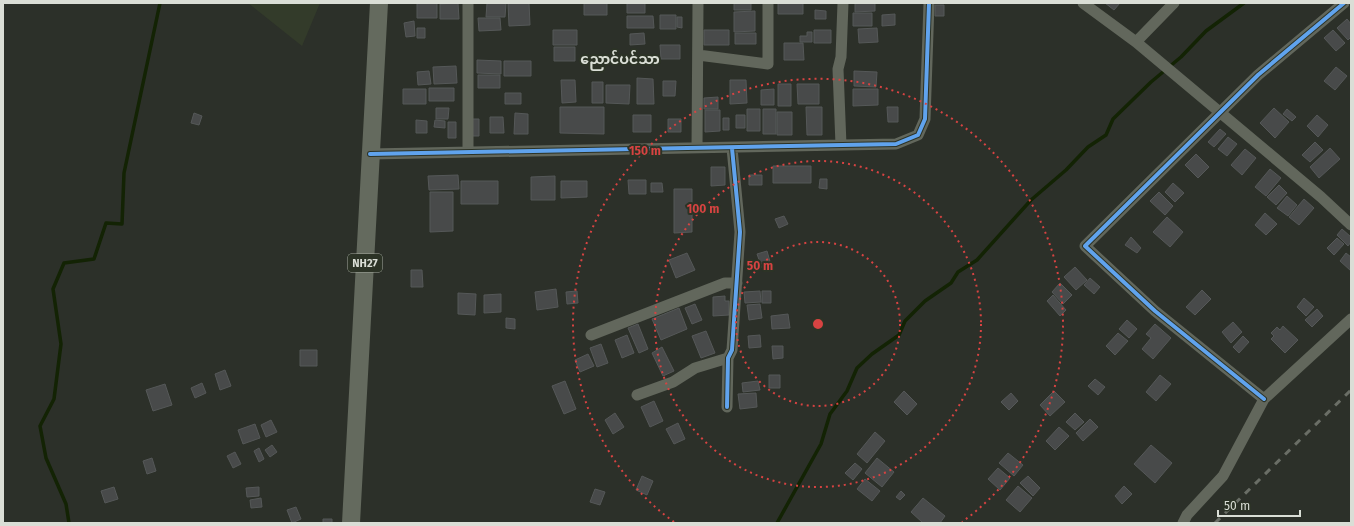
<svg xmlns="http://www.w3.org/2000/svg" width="1354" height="526" font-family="'Fira Sans','Noto Sans Myanmar',sans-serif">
  <rect width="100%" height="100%" fill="#2c3029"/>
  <path fill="#333b2a" d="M248,3H320L302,46Z"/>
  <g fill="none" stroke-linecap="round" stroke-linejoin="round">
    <path stroke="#132304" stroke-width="3.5" d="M69,523L66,504L46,458L40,426L54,399L61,344L53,289L64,263L94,259L106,223L122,224L124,173L160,3
      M777,523L821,444L830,414L847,391L857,368L872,354L899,335L905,321L925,301L951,283L958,272L977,260L1031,200L1066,170L1088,147L1106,135L1113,119L1151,82L1181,57L1206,31L1244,3"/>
  </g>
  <path fill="#484a4a" stroke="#555858" d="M417,3H437V18H417Z
    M458,3L459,19H440V4Z
    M487,3H506L505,17H486Z
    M508,3H529L530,25L509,26Z
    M584,3H607V15H584Z
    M627,3H645V13H627Z
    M734,3H751V10H734Z
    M778,3H803V14H778Z
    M855,3H875V11L855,12Z
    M1105,3H1120L1114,10Z
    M935,5H944V16H935Z
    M815,10L826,11V19H815Z
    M755,11V31L734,32V12Z
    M853,13H872V26H853Z
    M895,14V25L882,26V15Z
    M660,15H676V29H660Z
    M627,16H653L654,28H627Z
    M677,17H682V28L677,27Z
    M478,18H500L501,30L479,31Z
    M1347,19L1351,24V37L1348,40L1337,28Z
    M414,21L415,36L406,37L404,23Z
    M417,28H425V38H417Z
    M877,28L878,42L859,43L858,29Z
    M553,30H577V45H553Z
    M704,30H729V45H704Z
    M814,30H831V43H814Z
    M1333,30L1345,43L1336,51L1324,38Z
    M807,32H812V42H800V36H807Z
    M644,33L645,44L630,45V34Z
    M735,33H756V44H735Z
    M784,43H803L804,60H784Z
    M660,45H680V59H661Z
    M554,47H575V61H554Z
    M477,60L501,61V74L477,73Z
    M504,61H531V76H504Z
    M456,66L457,83L434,84L433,67Z
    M1336,67L1347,76L1335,90L1324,81Z
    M429,71L431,84L418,85L417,72Z
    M854,71L877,72L876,87L854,86Z
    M478,75H500V88H478Z
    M637,78L653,79L654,104H637Z
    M561,80H575L576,102L562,103Z
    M730,80H746L747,103L730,104Z
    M663,81H676L675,96H663Z
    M592,82H603V103H592Z
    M778,84H791V106H778Z
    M797,84H819V104H798Z
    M606,85H630L629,104L606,103Z
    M429,88H454V101H429Z
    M403,89H426V104H403Z
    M774,89V105H761V90Z
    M853,89H878V105L853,106Z
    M505,93H521V104H505Z
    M718,97V109H704V98Z
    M560,107H604V134L560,133Z
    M806,107H822V135H807Z
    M887,107H898V122H888Z
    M436,108H449L448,119H436Z
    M1274,108L1289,122L1275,138L1260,123Z
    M747,109H760V131H747Z
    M763,109H776V134H763Z
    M1287,109L1296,117L1292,121L1283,114Z
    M705,110H720V131L705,132Z
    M777,112H792V135H777Z
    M194,113L202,116L199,125L191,123Z
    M515,113L528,114V134H514Z
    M633,115H651V132H633Z
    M736,115H745V128H736Z
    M1317,115L1328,125L1318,137L1307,126Z
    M490,117H503L504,133H490Z
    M723,118H729V130H723Z
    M470,119H479V136H470Z
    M668,119H681V132H668Z
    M416,120L427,121V133H416Z
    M435,120L445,121V128L434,127Z
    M448,122H456V138H448Z
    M1220,129L1226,134L1214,147L1208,142Z
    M1228,137L1237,144L1227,156L1218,149Z
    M1315,142L1323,150L1310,162L1302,155Z
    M1330,148L1340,159L1319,178L1310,167Z
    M1245,149L1256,158L1242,175L1231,165Z
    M1196,154L1209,167L1198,178L1185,165Z
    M773,166H811V183H773Z
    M711,167H725V185L711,186Z
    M1270,169L1281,178L1266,196L1255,187Z
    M458,175L459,189L429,190L428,176Z
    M749,175H762V185H749Z
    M555,176V200H531V177Z
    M820,179H827V189L819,188Z
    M628,180H646V194H629Z
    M461,181H498V204H461Z
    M561,181H587V197L561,198Z
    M651,183H662L663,192H651Z
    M1173,183L1184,193L1175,202L1165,192Z
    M1279,185L1287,193L1276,205L1267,197Z
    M674,189H692V232L674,233Z
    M430,192H453V231L430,232Z
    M1159,192L1173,206L1165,215L1150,201Z
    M1287,196L1297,205L1288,216L1277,208Z
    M1304,199L1314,208L1299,225L1289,217Z
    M1265,213L1277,224L1266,235L1255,225Z
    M784,216L788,224L779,228L775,219Z
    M1167,217L1183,232L1170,247L1153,232Z
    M1342,229L1351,237V242L1348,246L1337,235Z
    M1131,237L1141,248L1137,253L1125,245Z
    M1337,238L1344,244L1334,255L1327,248Z
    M767,251L771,265L762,268L757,254Z
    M687,253L695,270L676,278L669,260Z
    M1346,253L1351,257V271L1340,261Z
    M1075,267L1087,280L1076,290L1064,277Z
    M411,270H422L423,287H411Z
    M1090,278L1100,287L1094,294L1084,285Z
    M1060,283L1072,295L1063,304L1052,292Z
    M556,289L558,307L537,310L535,292Z
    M1202,290L1211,299L1195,315L1186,307Z
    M577,291L578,303L567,304L566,292Z
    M760,291L761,302L745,303L744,292Z
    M762,291H771V303H762Z
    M458,293L476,294L475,315L458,314Z
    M501,294V312L484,313V295Z
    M1053,295L1066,310L1060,316L1047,301Z
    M725,296V301H729V315L713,316V297Z
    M1304,298L1314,307L1306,316L1297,307Z
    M695,304L702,320L692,324L685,308Z
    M760,304L762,318L749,320L747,305Z
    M679,308L687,329L661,340L652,319Z
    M1317,309L1323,316L1312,327L1305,320Z
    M788,314L790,328L772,329L771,316Z
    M506,318L515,319V329L506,328Z
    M1127,320L1137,329L1129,338L1119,329Z
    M1233,322L1242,332L1231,343L1222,332Z
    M638,324L648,349L639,353L628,328Z
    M1155,324L1171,338L1153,359L1142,349L1151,338L1146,334Z
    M1283,326L1298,340L1285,353L1271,339L1274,336L1271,333L1277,327L1280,330Z
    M706,331L715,353L701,358L692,336Z
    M1118,333L1128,341L1115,355L1106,346Z
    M627,335L634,353L622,358L615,340Z
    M760,335L761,347L749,348L748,336Z
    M1243,336L1249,342L1239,353L1233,347Z
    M601,344L608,363L597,367L590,348Z
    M772,346H783V358L773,359Z
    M662,347L674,371L663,376L652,353Z
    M300,350H317V366H300Z
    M588,354L594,366L580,372L575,360Z
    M225,370L231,386L220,390L215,374Z
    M769,375H780V388H769Z
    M1160,375L1171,384L1156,401L1146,392Z
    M1095,379L1105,387L1098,395L1088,386Z
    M565,381L576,409L564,414L552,386Z
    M758,381L760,390L743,392L742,383Z
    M202,383L206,393L195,398L191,388Z
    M165,384L172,405L153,411L146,390Z
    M904,391L917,404L907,415L894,402Z
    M1054,391L1065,402L1050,416L1040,405Z
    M756,393L757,407L740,409L738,394Z
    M1011,393L1018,401L1009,410L1001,402Z
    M654,401L663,421L650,427L641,407Z
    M615,413L624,427L613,434L605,420Z
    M1075,413L1084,422L1075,430L1066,422Z
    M1090,419L1098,427L1083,441L1076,433Z
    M271,420L277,432L266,437L261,425Z
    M678,423L685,439L674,444L666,429Z
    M255,424L260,438L243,444L238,430Z
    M1059,427L1069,436L1055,450L1046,441Z
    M875,432L885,441L867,463L857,454Z
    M272,445L277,452L270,457L265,450Z
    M1151,445L1172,463L1155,483L1134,464Z
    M259,448L264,459L259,462L254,451Z
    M235,452L241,464L233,468L227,456Z
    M1008,453L1023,465L1014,476L999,463Z
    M152,458L156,471L147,474L143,461Z
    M877,458L894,472L882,487L865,473Z
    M855,463L862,469L853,480L845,473Z
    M998,468L1010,478L1000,490L988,479Z
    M642,476L653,481L647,495L636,490Z
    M1028,476L1040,488L1033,496L1020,483Z
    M865,479L880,491L872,501L857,489Z
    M1018,486L1032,498L1020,512L1006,500Z
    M1124,486L1132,494L1122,504L1115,496Z
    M114,487L118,499L105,503L101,491Z
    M259,487V496L247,497L246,488Z
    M595,489L605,492L600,505L590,502Z
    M901,491L905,495L900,500L896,497Z
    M261,498L262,507L251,508L250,500Z
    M923,498L945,516L940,523H923L911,512Z
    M296,507L301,519L292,523L287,510Z
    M323,519H332V523H323Z"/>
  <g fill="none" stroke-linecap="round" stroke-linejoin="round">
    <path stroke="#62675c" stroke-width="11" d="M468,3V152
      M1083,3L1136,42L1174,3
      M1136,42L1321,197L1351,225
      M698,55L768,64V3
      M841,145L838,69L841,57L843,3
      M697,148L698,3
      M370,154L896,144L918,135L925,119L929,3
      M591,335L725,283H737
      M637,395L673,382L695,368L728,358
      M1264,399L1155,311L1085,246L1258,75L1344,3
      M727,407L728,358L732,350L740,232L732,148
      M1183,523L1187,515L1223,476L1264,399L1351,319"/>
    <path stroke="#646a5e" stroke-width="18" d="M351,523L379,3"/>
    <path stroke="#6a6e66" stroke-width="3" stroke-dasharray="7 7" stroke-linecap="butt" d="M1215,523L1351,390"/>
    <defs>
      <path id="cycleway" d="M370,154L896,144L918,135L925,119L929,3
        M1264,399L1155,311L1085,246L1258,75L1344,3
        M727,407L728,358L732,350L740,232L732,148"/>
    </defs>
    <use href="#cycleway" stroke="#2c3326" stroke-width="6"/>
    <use href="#cycleway" stroke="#60a3ed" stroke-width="4"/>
  </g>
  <g fill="none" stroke="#d74342" stroke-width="2" stroke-dasharray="2 4">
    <circle cx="818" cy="324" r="82"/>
    <circle cx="818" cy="324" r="163"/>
    <path d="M674 522A245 245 0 1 1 962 522"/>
  </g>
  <g text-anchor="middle" stroke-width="4" stroke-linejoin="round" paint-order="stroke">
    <rect fill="#2c3326" stroke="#a6aba1" stroke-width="1" x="348" y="254" width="34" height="18" rx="3"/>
    <g font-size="11" font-weight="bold" fill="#daded6">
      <text x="365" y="267">NH27</text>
    </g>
    <g font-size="14" font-weight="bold" fill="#daded6" stroke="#2c3326">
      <text x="620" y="64">ညောင်ပင်သာ</text>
    </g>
  </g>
  <circle cx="818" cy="324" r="6" fill="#d74342" stroke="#2c3326" stroke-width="2"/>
  <g font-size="12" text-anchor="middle" font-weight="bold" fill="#d74342" stroke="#2c3326" stroke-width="4" stroke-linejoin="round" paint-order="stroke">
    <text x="645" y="155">150 m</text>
    <text x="703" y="213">100 m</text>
    <text x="760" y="270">50 m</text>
  </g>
  <rect width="1354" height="526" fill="none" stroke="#daded6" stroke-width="8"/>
  <path d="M1218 510v6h82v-6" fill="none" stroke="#daded6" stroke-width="2"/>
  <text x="1224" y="510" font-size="12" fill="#daded6" stroke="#2c3326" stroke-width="3" paint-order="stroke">50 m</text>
</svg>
